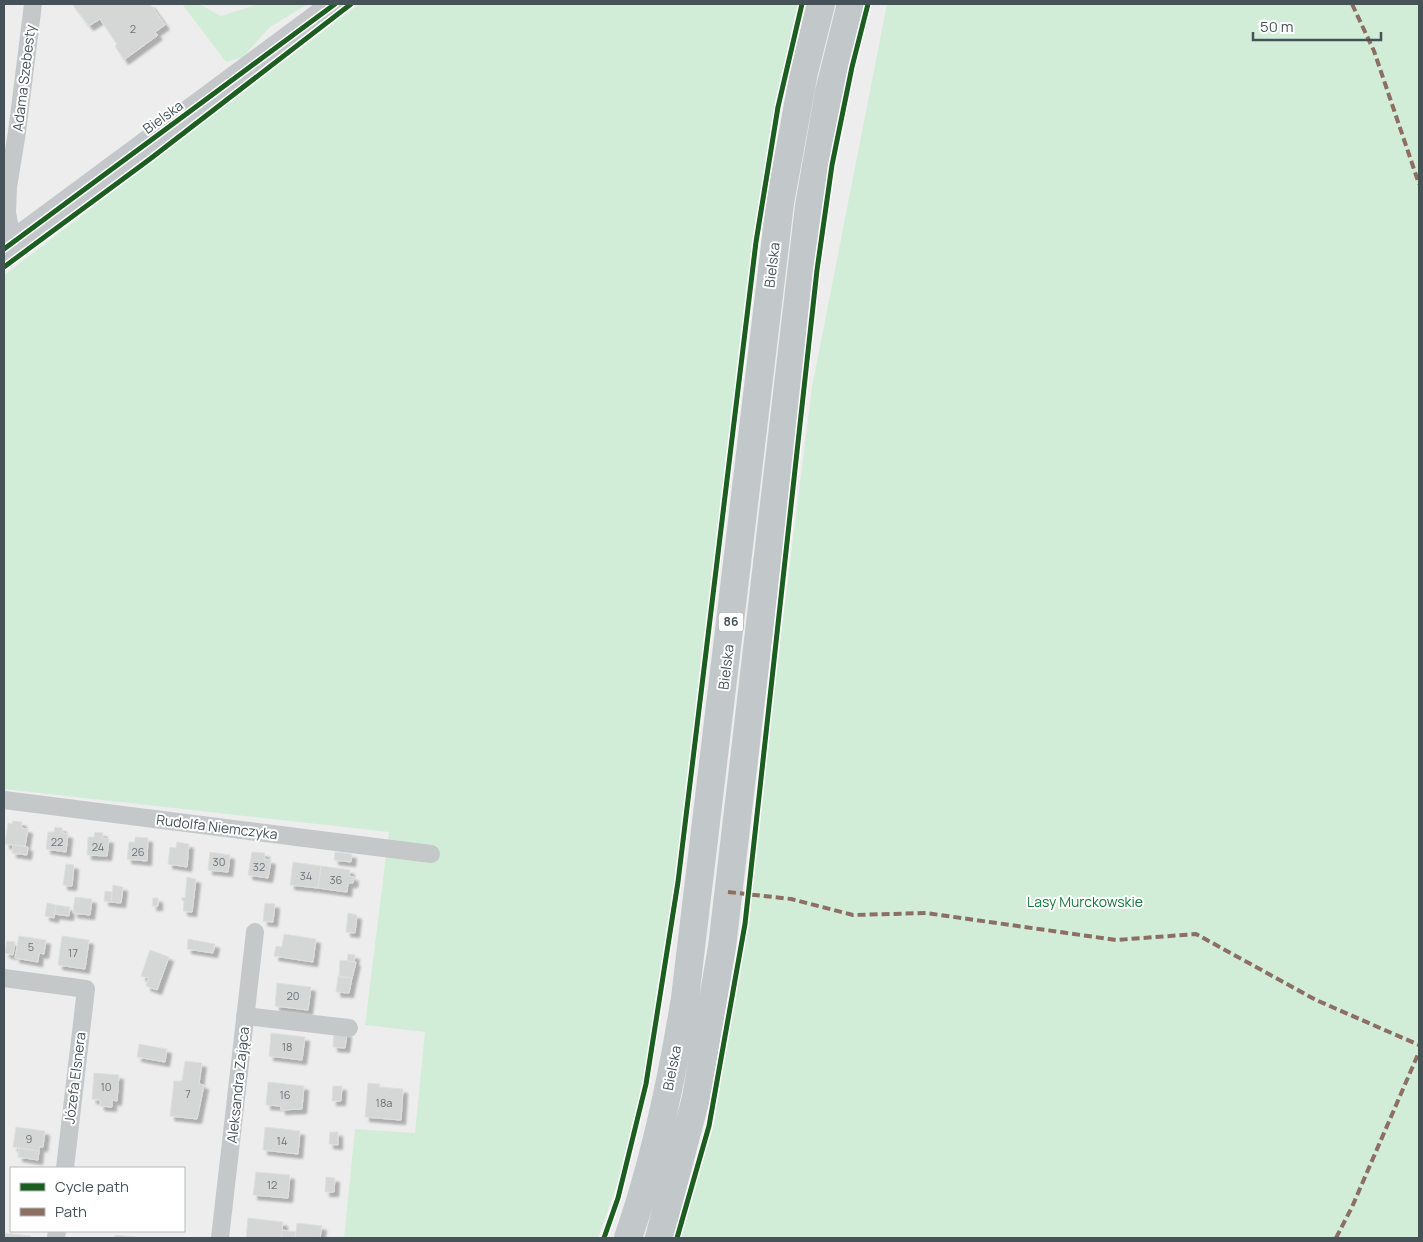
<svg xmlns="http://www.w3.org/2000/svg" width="1423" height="1242" font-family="Manrope,sans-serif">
  <defs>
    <filter id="shadow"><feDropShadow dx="4.5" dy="4.5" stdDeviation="1" flood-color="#0004"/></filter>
  </defs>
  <rect width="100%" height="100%" fill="#eeeded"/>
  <path fill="#d1edd8" d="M182,4H199L221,16L258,4H308L270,27L243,57L226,62Z
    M359,4H806L785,81L763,207L678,883L634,1137L598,1238H344L355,1129L415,1133L425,1032L365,1025L389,832L4,789V275Z
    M887,4H1419V1238H676L714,1125L746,916L812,387Z"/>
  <path fill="#d5d6d6" stroke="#dfdfe0" filter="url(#shadow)" d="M72,4H150L165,25L155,32L158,35L124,60L115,46L117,44L100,19L89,26Z
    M13,821L22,822L21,828L28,829L25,846L5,844L8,823L12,824Z
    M55,827L62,828V833L68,834L66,852L46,849L48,832H54Z
    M95,832L103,833L102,838L109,839L107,856L87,855L88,837H94Z
    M135,837L148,838L147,861L127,859L129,842H135Z
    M177,842L189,844L187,867L168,864L170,847L176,848Z
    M13,845L28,847L27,855L12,853Z
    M210,852L230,855L228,872L208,870Z
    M252,852L265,853L264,859L271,860L268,878L248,875Z
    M335,852L352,854L351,862L334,860Z
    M293,862L321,866L318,888L290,885Z
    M66,864L74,865L72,886L63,885Z
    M321,866L350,870L349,876L354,877L353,883H348L347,892L318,888Z
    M187,877L196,879L192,912L183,911L184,901H182V897L185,898Z
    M113,885L123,887L121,903L111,902Z
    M105,891L112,892L111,902L104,901Z
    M75,897L92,899L90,915L73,913Z
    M153,898H158V906H152Z
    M47,903L56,905L54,918L45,916Z
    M265,903L275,904L273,922L263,921Z
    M56,905L70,907L69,916L54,914Z
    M348,913L357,915L355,933L346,932Z
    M284,934L316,939L313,962L274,956L276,946L282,947Z
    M19,936L46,940L44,954L39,953L38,962L15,958Z
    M62,936L89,940L85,969L58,965Z
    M188,939L215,944L213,953L187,949Z
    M7,941L15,942L13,955L5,953Z
    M150,950L169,957L157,990L146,986L149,978L141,976Z
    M348,954L355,955L354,962L347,961Z
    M340,960L356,962L352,978L339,977Z
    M338,976L352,978L349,993L336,992Z
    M277,983L311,987L308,1010L275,1006Z
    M334,1031L347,1033L345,1048L333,1047Z
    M271,1033L305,1037L302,1060L269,1056Z
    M139,1044L167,1049L165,1062L137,1057Z
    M185,1061L202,1063L199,1084L204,1085L197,1119L170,1116L174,1081H182Z
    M94,1073L119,1075L117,1101L112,1100V1107L100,1106V1100L92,1099Z
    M268,1082L304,1086L302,1109L281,1110V1106L266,1105Z
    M368,1083L380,1084L379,1087L403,1089L401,1120L365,1117Z
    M333,1086H342L341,1101H332Z
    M16,1127L45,1131L43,1147H39V1151L13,1147Z
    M265,1127L300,1131L298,1154L263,1150Z
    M330,1132H338V1145L329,1144Z
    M19,1148L39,1151L38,1160L18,1157Z
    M256,1172L290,1175L288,1198L253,1195Z
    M326,1177L335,1178L334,1192H325Z
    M248,1218L283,1222L281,1238H246Z
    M297,1223L322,1226L320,1238H295Z
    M282,1230L296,1232L295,1238H281Z
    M4,1233L31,1236V1238H4Z
    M115,1235L137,1237V1238H115Z"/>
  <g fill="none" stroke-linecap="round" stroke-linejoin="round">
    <path stroke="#c5c8c9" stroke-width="18" d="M13,242L7,213L8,187L17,132L33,4
      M4,800L431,854
      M4,978L86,989L65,1168
      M245,1016L349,1028
      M56,1238L57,1231
      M220,1238L255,932"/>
    <path stroke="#c5c8cb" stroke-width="25" d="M4,249L335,4"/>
    <path stroke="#c2c7c9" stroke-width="28" d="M628,1238C655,1160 672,1079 685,998L780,203L804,72L821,4
      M659,1238L696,1098L722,947L809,206L829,92L851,4"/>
    <path stroke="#8d6e63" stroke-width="4" stroke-dasharray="8 4" stroke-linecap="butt" d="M1352,4L1374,51L1419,184
      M728,892L791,899L853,915L926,913L1116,940L1196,934L1316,1000L1419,1045
      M1336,1238L1352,1207L1419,1052"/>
    <defs>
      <path id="cycleway" d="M4,249L335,4
        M4,267L150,159L351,4
        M604,1238L618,1198L646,1084L678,882L756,242L778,107L802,4
        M677,1238L709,1126L745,924L817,270L832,165L852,67L868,4"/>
    </defs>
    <use href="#cycleway" stroke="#fff" stroke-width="8"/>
    <use href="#cycleway" stroke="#1b5e20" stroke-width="5"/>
  </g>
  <g text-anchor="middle" stroke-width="4" stroke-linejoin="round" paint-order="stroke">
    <g font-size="11" fill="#6a7479">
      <text x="133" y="33">2</text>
      <text x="57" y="846">22</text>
      <text x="98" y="851">24</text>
      <text x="138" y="856">26</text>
      <text x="219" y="866">30</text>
      <text x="259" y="871">32</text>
      <text x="306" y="880">34</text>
      <text x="336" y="884">36</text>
      <text x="31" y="951">5</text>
      <text x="73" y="957">17</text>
      <text x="293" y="1000">20</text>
      <text x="287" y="1051">18</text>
      <text x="106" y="1091">10</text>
      <text x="188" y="1098">7</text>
      <text x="285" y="1099">16</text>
      <text x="384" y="1107">18a</text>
      <text x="29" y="1143">9</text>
      <text x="282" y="1145">14</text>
      <text x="272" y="1189">12</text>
    </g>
    <rect fill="#fff" stroke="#7d878b" stroke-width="1" x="718.5" y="612.5" width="25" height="19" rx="4"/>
    <g font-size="12" font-weight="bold" fill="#455359">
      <text x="731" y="626">86</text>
    </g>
    <g font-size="14" fill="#455359" stroke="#fff">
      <text transform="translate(24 78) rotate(-83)" y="5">Adama Szebesty</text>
      <text transform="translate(163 117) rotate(-36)" y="5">Bielska</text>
      <text transform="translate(772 265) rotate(-83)" y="5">Bielska</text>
      <text transform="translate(726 667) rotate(-83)" y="5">Bielska</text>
      <text transform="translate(217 827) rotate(7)" y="5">Rudolfa Niemczyka</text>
      <text transform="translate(672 1068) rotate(-79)" y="5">Bielska</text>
      <text transform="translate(75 1078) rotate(-83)" y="5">Józefa Elsnera</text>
      <text transform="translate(238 1085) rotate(-84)" y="5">Aleksandra Zająca</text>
    </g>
    <g font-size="14" fill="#18783a" stroke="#fff">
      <text x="1085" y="907">Lasy Murckowskie</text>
    </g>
  </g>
  <rect width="1423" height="1242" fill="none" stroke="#455359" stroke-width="10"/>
  <rect x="10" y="1167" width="175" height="65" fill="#ffffff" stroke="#b5babd"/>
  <rect x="20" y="1183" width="25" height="8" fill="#1b5e20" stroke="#b5babd"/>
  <text x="55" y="1192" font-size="15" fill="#455359">Cycle path</text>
  <rect x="20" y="1208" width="25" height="8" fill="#8d6e63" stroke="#b5babd"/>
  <text x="55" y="1217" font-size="15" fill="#455359">Path</text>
  <path d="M1253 32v8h128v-8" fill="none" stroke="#455359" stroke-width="2.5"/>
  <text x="1260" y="32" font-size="15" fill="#455359" stroke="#ffffff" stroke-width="4" paint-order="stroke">50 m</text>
</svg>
